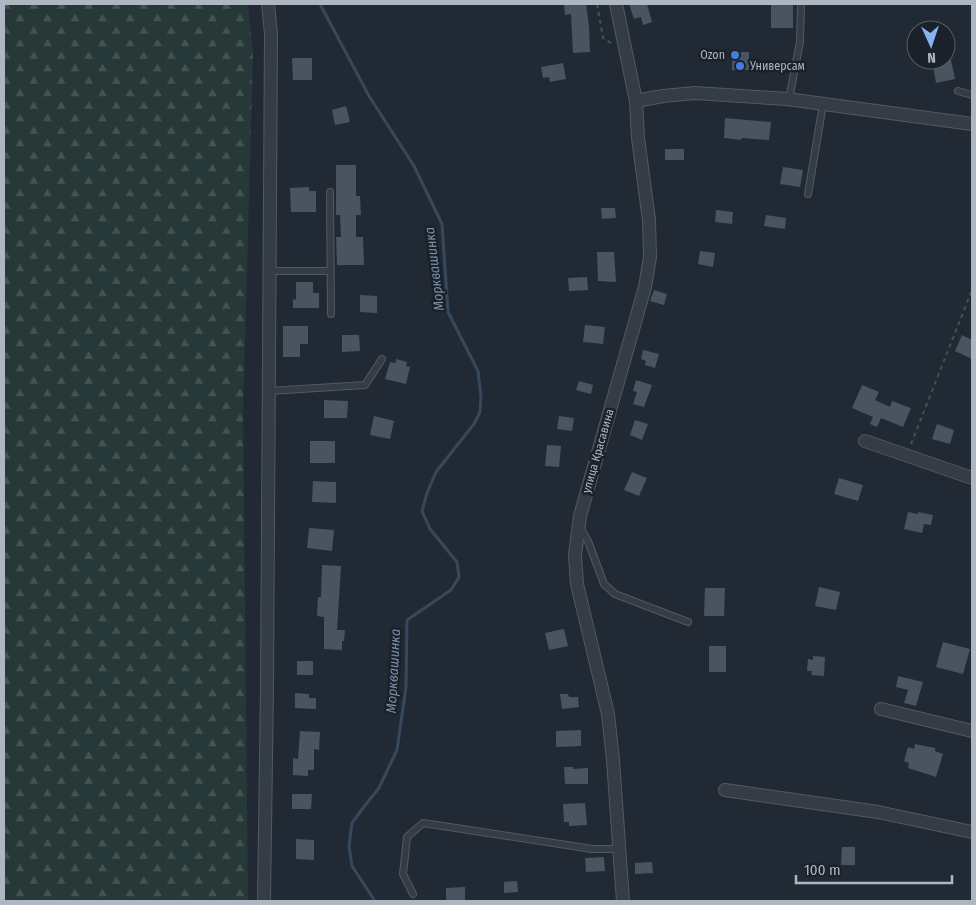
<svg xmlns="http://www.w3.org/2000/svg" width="976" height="905" font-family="'Fira Sans Condensed',sans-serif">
  <defs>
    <pattern id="forest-firs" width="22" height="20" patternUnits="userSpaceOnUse" patternTransform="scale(1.25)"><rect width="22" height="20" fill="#263837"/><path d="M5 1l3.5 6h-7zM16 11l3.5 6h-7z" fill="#435352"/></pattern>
  </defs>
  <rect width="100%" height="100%" fill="#212a34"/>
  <path fill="url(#forest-firs)" d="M4,4H248L253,51L243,414L248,901H4Z"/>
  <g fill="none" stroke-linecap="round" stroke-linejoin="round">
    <path stroke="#37485c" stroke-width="3" d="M320,4L369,96L414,166L442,224L448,312L478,371L481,397L480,412L474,424L436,472L427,493L422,511L430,529L457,562L459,577L451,590L407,620L406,687L397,750L379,788L366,804L352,823L349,846L352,866L375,901"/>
  </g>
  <path fill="#495460" d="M564,4H586L589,26L590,52L573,53L571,14L565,15Z
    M629,4H647L652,22L643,25L641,17L634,19Z
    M771,4H793V28H771Z
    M732,52H749V70H732Z
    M292,58H312V80H293Z
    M932,60H951L955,79L936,83Z
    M563,63L566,79L550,82L549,77L543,78L541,67Z
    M346,106L350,122L335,125L332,110Z
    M725,118L771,122L769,140L741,138V140L724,138Z
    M665,149H684V160H665Z
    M336,165H356V196H360L361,215H356V237H363L364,265H337L336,237H341L340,215H336Z
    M783,167L803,170L800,187L780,184Z
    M309,187V191H316V212H291L290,188Z
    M601,208H615L616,218L602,219Z
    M716,210L733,212L732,224L715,222Z
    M766,215L786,218L785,229L764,226Z
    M700,251L715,253L713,267L698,264Z
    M597,252H614L616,282L598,281Z
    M587,277L588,290L569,291L568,278Z
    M296,282H313V293H319V308H293V299L296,300Z
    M654,290L667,294L664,305L650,301Z
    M360,295L377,296V313L360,312Z
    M585,325L605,327L603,344L583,342Z
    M283,326H308V344H300V357H283Z
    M342,335H359L360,351L342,352Z
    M962,335L972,340V359L955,351Z
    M643,350L659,354L655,368L645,365L646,361L641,359Z
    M396,359L407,362L406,366L410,367L406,384L385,379L390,362L396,363Z
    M636,380L652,385L644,407L633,404L637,392L633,391Z
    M579,381L593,385L591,394L576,390Z
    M862,385L879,392L875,400L890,407L892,401L911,408L903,427L881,418L877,427L870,424L873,417L852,408Z
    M324,400L348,401L347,418H324Z
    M374,416L394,421L390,439L370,435Z
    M559,416L574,418L572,431L557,429Z
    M635,420L648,424L642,440L630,435Z
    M937,424L954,430L950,444L932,439Z
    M310,441H335V463H310Z
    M547,445L561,446L559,467L545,466Z
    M632,472L647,478L639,496L624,490Z
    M839,478L863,485L858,501L834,494Z
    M313,481L336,482V503L312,502Z
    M908,512L918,514V512L933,515L931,525L924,524L922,533L904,529Z
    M309,528L334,530L332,551L307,548Z
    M322,565L341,566L337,630H345L344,641H342V650L324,649V617L317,616L318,597H321Z
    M819,587L840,592L836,610L815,606Z
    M705,588H725L724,616H704Z
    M564,629L568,646L549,650L545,633Z
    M943,642L970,649L963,674L936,667Z
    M709,646H726V672H709Z
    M813,656L825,657L824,676L811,675L812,671H807L808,659L813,660Z
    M297,661H313V675H297Z
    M898,676L923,682L916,706L904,703L908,690L896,687Z
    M295,693L309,694V698H316V709L295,708Z
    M560,694H568L569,697H578L579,707L562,709Z
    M581,730V746L556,747V731Z
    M300,731L320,732L319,750L314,749V770H308V776L293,775V758L298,759Z
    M915,744L935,748V751L943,754L936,777L908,768L909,763L904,761L908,747L914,749Z
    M564,767H573V769L588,768V784H565Z
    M292,794H312L311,809H292Z
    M585,803L587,825L569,826V822H564L563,804Z
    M296,839L314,840V860L296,859Z
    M842,847H855V865H841Z
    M604,857L605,871L586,872L585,858Z
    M652,862L653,873L635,874V863Z
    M517,881L518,892L504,893V882Z
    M465,887V901H446V888Z"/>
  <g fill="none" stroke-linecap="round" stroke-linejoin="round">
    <defs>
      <path id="service" d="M958,91L972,95
        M789,99L800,42L801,4
        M330,192L331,314
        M808,194L823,104
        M269,271H331
        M269,391L365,385L382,359
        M581,529L588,541L604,584L615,594L688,622
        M413,894L403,874L407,837L423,823L592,849H619"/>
      <path id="minor" d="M616,4L636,101L638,138L649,220L650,257L645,287L580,516L575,555L577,584L608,714L613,760L623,901
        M636,101L663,96L695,93L787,99L972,124
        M865,441L972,478
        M881,709L972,731
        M725,790L878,812L972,832
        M264,901L267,687L271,34L268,4"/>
    </defs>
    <use href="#service" stroke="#525963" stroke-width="8"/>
    <use href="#minor" stroke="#525963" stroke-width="14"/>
    <path stroke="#425355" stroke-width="2" stroke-dasharray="4 4" stroke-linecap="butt" d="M597,4L603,38L614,45
      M911,444L972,290"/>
    <use href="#service" stroke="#343c45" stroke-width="6"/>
    <use href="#minor" stroke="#343c45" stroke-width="12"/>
  </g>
  <g fill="#3f7fe0" stroke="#1a2129" stroke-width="2">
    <circle cx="735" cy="55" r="5"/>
    <circle cx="740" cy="66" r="5"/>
  </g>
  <g text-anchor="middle" stroke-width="5" stroke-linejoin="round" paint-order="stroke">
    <g font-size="12" fill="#aeb6c2" stroke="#1a2129" text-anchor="end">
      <text x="725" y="59">Ozon</text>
      <text x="750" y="70" text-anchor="start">Универсам</text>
    </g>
    <g font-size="12" fill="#aeb6c2" stroke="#1a2129">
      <text transform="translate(598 451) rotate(-74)" y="4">улица Красавина</text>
    </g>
    <g font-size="14" font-style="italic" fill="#788ea9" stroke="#1a2129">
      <text transform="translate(434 269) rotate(-97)" y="5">Морквашинка</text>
      <text transform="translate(393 671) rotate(-87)" y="5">Морквашинка</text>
    </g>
  </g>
  <rect width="976" height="905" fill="none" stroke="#aeb6c2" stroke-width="10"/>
  <g transform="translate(931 45) rotate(177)"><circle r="24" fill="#1a2129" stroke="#555d66"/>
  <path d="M0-4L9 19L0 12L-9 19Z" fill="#87b2ee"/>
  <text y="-8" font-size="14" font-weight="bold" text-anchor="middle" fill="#aeb6c2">N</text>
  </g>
  <path d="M796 875v8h156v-8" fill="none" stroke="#aeb6c2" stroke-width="2.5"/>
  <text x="804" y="875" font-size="15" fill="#aeb6c2" stroke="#1a2129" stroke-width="4" paint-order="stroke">100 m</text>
</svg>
